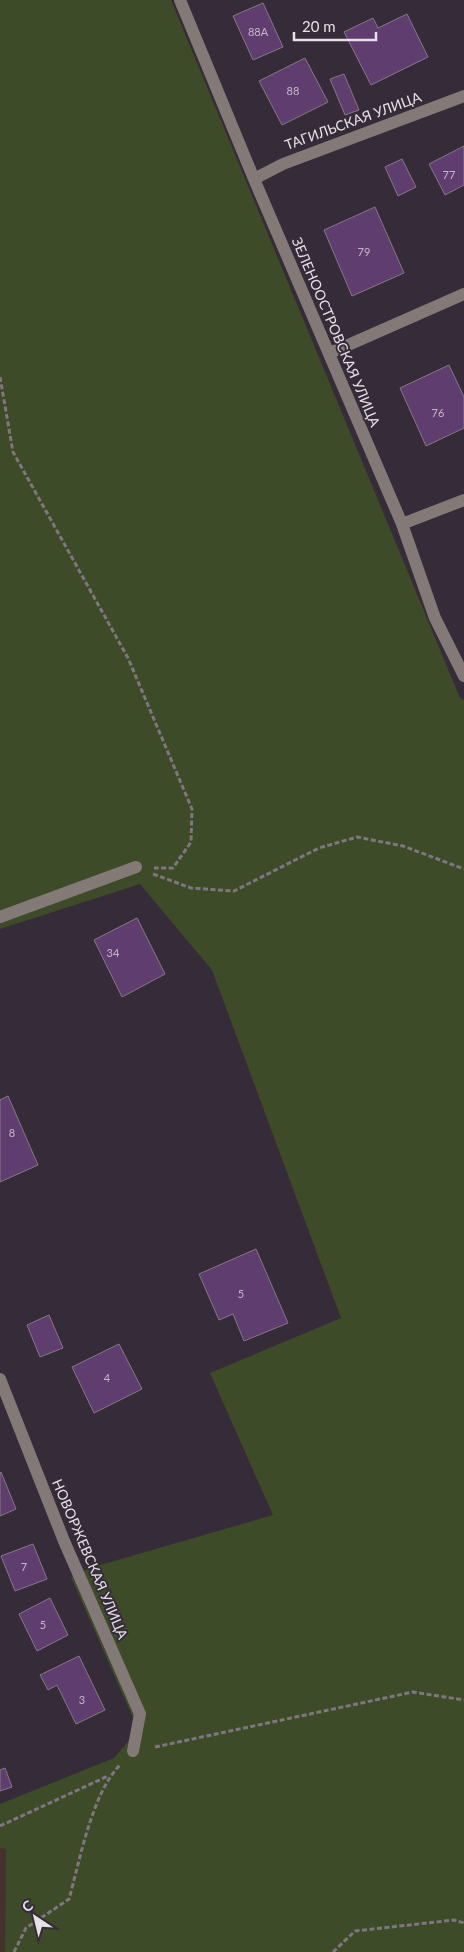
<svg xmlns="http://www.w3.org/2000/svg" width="464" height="1952" font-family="Lato,sans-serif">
  <rect width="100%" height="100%" fill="#362c39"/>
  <path fill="#45332b" d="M0,1848H6L5,1952H0Z"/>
  <path fill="#3d4b28" d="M0,0H171L460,698L464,700V1952H5L6,1849L0,1848V1804L114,1758L132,1737L133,1718L71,1577L90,1568L273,1515L210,1373L341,1318L212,970L140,884L0,929Z"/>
  <path fill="#603d6f" stroke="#837888" d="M263,3L283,47L253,60L233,16Z
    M407,14L428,57L371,85L344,32L373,18L378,28Z
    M305,58L328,102L282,125L259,81Z
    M344,74L359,110L345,115L330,79Z
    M464,146V185L445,195L429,164Z
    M402,159L416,187L398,196L385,167Z
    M375,207L404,273L352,296L324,230Z
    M449,365L464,397V428L426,446L400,388Z
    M137,918L165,974L122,997L94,940Z
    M8,1096L38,1165L0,1182V1100Z
    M256,1249L288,1323L244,1341L233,1314L219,1320L199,1274Z
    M49,1315L63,1348L40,1357L27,1325Z
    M119,1344L142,1389L94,1413L72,1367Z
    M1,1472L16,1509L0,1516V1473Z
    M33,1544L47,1579L15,1591L1,1556Z
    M50,1598L68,1635L37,1651L19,1614Z
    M79,1656L105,1710L76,1724L57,1685L48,1690L40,1675Z
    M5,1768L12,1787L0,1791V1770Z"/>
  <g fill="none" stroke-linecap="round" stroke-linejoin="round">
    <path stroke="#7e7681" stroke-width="3" stroke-dasharray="5 2.5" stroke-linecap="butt" d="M0,377L13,452L128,658L192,809L191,842L173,868H154
      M153,874L191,888L234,891L319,848L357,837L403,846L464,869
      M155,1747L413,1692L464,1700
      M0,1826L108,1776
      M14,1952L26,1928L69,1899C80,1860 92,1793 120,1765
      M333,1952L355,1931L454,1920L464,1923"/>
    <path stroke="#837a77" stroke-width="12" d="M180,0L254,179L402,524L435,618L464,676
      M254,179L283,164L464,96
      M330,353L464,294
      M402,524L464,500
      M0,917L136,867
      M0,1379L64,1541L140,1714L133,1751"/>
  </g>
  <g text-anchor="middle" stroke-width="4" stroke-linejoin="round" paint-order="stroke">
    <g font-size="11" fill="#c5b7ca">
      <text x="258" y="36">88А</text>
      <text x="293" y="95">88</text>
      <text x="449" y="179">77</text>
      <text x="364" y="256">79</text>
      <text x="438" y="417">76</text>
      <text x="113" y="957">34</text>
      <text x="12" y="1137">8</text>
      <text x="241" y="1298">5</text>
      <text x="107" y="1382">4</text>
      <text x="24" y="1571">7</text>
      <text x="43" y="1629">5</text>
      <text x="82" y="1704">3</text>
    </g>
    <g font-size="14" fill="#e7e0e9" stroke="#362c39">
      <text transform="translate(353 121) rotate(-20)" y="5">ТАГИЛЬСКАЯ УЛИЦА</text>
      <text transform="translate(336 332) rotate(67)" y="5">ЗЕЛЕНООСТРОВСКАЯ УЛИЦА</text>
      <text transform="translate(90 1559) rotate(67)" y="5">НОВОРЖЕВСКАЯ УЛИЦА</text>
    </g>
  </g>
  <g transform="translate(35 1917) rotate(325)" stroke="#362c39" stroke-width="4" paint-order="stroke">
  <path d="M0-4L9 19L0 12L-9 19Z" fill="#e7e0e9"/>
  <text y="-8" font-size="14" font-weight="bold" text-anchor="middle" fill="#e7e0e9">С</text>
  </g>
  <path d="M294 32v8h82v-8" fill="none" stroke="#e7e0e9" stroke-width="2.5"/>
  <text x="302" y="32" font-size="15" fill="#e7e0e9" stroke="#362c39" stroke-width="4" paint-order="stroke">20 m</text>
</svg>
